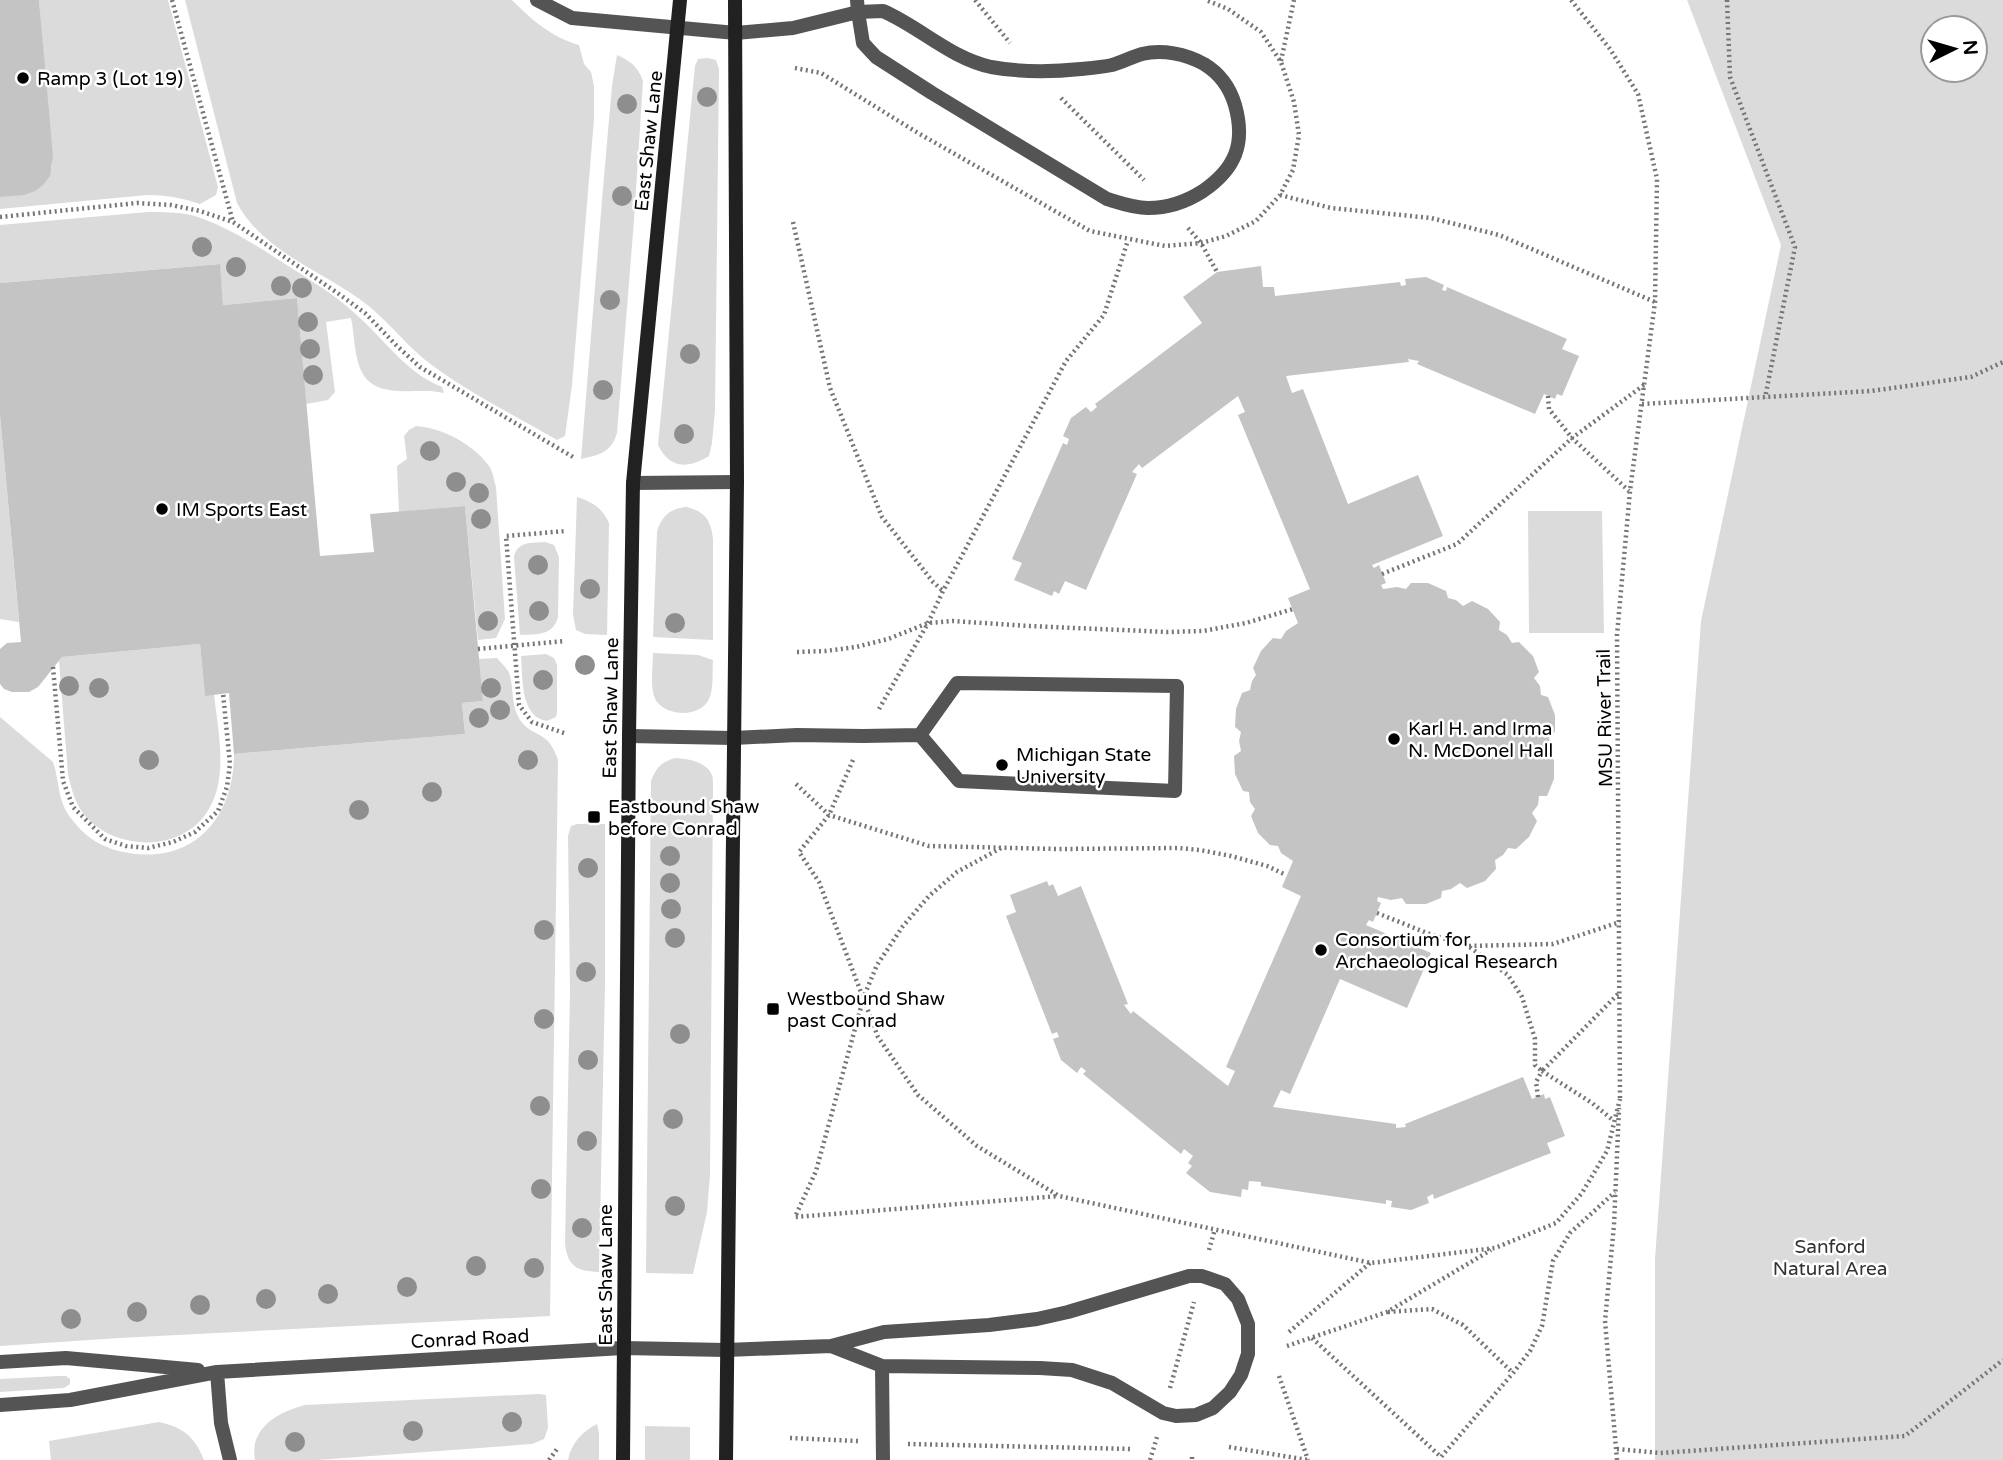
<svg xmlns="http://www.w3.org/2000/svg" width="2003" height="1460" font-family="'Varela Round',sans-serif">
  <rect width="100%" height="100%" fill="#fff"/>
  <path fill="#dbdbdb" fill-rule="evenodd" d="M39,0H168L218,187L216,195L200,204C182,198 166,195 147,195L0,209V197C25,193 44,195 52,166Z
    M185,0H512C532,20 551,37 579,45L584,64L591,72L594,86V119L572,385L565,436L557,440C514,415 463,390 424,359C405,343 389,323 370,307C327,272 264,254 237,203Z
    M1687,0H2003V1460H1655V1259L1701,621L1781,245ZM1975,28V70H1933V28Z
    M617,55C631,61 638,67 643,81L634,220L617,433C611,453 599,455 581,459L603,188L612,86Z
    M708,58L716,60L719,69L715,411L712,443L709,456C687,469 670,469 658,445L695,66L698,59Z
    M148,212C163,212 176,212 191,215C223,224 254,244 282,262C309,279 337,296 360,318C388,344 407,373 442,387L444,393C413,386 369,404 358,362C354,348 354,332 351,318L326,322L335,392L328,400L306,404L297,298L223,305L219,264L0,283V225Z
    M0,415L19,622L0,619Z
    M416,426C443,428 473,444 489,466C493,472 494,480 496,487L505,619L496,638L478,640L465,506L399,512L397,466L407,459L404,436L409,430Z
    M577,497C593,502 602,508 609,523L607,635L585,634L576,630L573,615Z
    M687,507C706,512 711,521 713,539V640L653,637L657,532C661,516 671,508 687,507Z
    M1528,511H1602L1604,633H1529Z
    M545,542L554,545L559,557L558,617C553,636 537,634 520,635L514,557C517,541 532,543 545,542Z
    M200,644L205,695L214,694C218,732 230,781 205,815C178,852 117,850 87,818C76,806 71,789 68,774L59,661L62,657Z
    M653,653L698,655L713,660C712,672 714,688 709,699C701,717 669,717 657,702C649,690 653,668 653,653Z
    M546,654L554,658L557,665V712L556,717L547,721C520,717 523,678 521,656Z
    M497,658C502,664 509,670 510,676C514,691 511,706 520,720C534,739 548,729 558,760L550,1316L119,1338L0,1346V717L53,762C61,785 56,801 74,822C88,840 107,850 129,853C195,864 234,816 234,754L465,734L462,703L483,701L479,659Z
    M675,758C687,759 706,761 712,775C713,778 713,783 713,787L710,1175L707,1212L693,1274L646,1273L651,781C656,768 661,762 675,758Z
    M577,824H605V984L599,1272C577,1271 568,1267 565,1244L570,992L568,836L571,826Z
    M58,1376H66L70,1379V1384L64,1388L0,1392V1379Z
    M539,1394L546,1395L548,1428L544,1439L532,1444L317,1460H255C249,1428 278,1412 305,1405Z
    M159,1422C183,1427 195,1437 204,1460H51L49,1441Z
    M597,1424L599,1433V1460H568C571,1443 583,1431 597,1424Z
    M645,1426L690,1427V1460H645Z"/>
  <path fill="#c4c4c4" d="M0,0H39L53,156L50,176L43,185L35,191L24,195L0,197Z
    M220,264L223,305L297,298L320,556L374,552L370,514L465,506L483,701L462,703L465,734L234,754L229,693L205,696L200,644L62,657L38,687L29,692H12L4,689L0,684V649L7,643L21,642L0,415V283Z
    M1261,266L1263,287H1274L1275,296L1400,282L1401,286L1406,285L1405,279L1426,277L1444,285L1442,290L1446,291L1447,287L1567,339L1562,349L1579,356L1562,396L1557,394L1555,399L1544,394L1535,414L1417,364L1419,361L1408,359L1409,362L1286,376L1292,393L1303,389L1348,504L1418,475L1443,536L1372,565L1374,568L1379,565L1386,583L1381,585L1383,589L1397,587L1406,589L1411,583H1428L1446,591L1448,598L1456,600L1463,606L1472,601L1488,609L1500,622L1499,630L1507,635L1512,643L1519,642L1533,656L1539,672L1534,678L1540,686L1541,695L1548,697L1555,715V732L1549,736L1550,745L1548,755L1554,760V779L1547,796H1539L1538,805L1532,813L1537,821L1529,837L1516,849L1508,848L1503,855L1495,860L1496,869L1485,881L1467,888L1460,883L1451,889L1442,891L1441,898L1426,904H1406L1402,898L1391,900L1378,897L1377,901L1381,903L1373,922L1369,920L1366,925L1431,953L1407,1008L1340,979L1290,1094L1281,1090L1273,1107L1396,1124V1128L1406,1127L1405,1124L1523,1077L1532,1099L1544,1094L1545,1099L1550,1097L1565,1136L1547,1143L1551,1153L1434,1199L1433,1194L1427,1197L1429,1203L1411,1210L1391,1207L1392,1201L1386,1200V1204L1261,1186V1182L1249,1181L1248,1190L1242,1189L1241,1197L1210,1192L1186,1173L1192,1166L1188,1163L1193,1156L1184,1149L1181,1154L1083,1074L1086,1071L1081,1067L1077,1073L1061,1060L1053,1039L1059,1037L1057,1032L1052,1034L1006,916L1016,912L1010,895L1047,881L1049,886L1053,884L1058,896L1081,886L1128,1004L1124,1005L1131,1014L1133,1011L1228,1086L1235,1071L1226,1067L1301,896L1282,887L1293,861L1281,853L1278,846L1270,845L1258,833L1251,816L1255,809L1250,802L1249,792L1243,791L1235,774L1234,756L1241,751L1239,741L1241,732L1235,727L1236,709L1242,693L1250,690L1252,681L1256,675L1253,668L1261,651L1273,638L1281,639L1286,631L1298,623L1288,598L1310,589L1238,415L1245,412L1238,396L1142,468L1139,464L1132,472L1137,474L1086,590L1065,581L1059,594L1054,591L1052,596L1014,580L1022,563L1012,559L1063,443L1067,445L1069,439L1063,436L1071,418L1086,407L1091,412L1097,407L1095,404L1202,323L1183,297L1217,272Z"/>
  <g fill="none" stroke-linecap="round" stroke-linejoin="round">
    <path stroke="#767676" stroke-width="4.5" stroke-dasharray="2 3.5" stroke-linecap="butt" d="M172,0L233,222
      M975,0L1010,43
      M1571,0L1610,49L1638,94L1657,179L1655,302L1630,491L1617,635L1620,1100
      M1727,0L1730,77L1795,247L1765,398
      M1281,61L1294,0
      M795,68L821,73L918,133L1090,231L1165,246L1201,243L1226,236L1256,221L1280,195L1293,170L1299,135L1294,102L1281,62L1261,32L1228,9L1206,0
      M1061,98L1144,180
      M1280,195L1331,208L1431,218L1499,235L1655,302
      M0,217L137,203L171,205L200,211L233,222L339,294L365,313L397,346L420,367L573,457
      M793,222L830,388L882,517L933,582L943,591
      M1188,228L1201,243L1217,272
      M1548,396L1549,409L1572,438L1629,491
      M1642,404L1871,391L1971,377L2003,362
      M1382,574L1457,544L1572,438L1644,385
      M478,649L565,641
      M797,652L825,651L856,647L888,639L928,623L953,621L1029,626L1168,632L1203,631L1246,623L1293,609
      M53,667L63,781L73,807L105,839L126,846L148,848L173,842L195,832L218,811L227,787L230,764L223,693
      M879,709L928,623L943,591L1066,361L1104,315L1128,240
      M564,733L532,722L519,705L506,536L566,531
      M853,760L829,815L799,852L819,882L878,1037L918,1095L977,1146L1059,1196L1371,1263L1495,1248L1556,1223L1582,1193L1607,1151L1620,1099
      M796,784L829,815L929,846L1058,849L1179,848L1200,850L1231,856L1267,866L1286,875
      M1001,848L957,872L929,896L903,926L877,965L864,996L816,1171L795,1217L1059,1196
      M1377,913L1432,935L1468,946L1508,975L1522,997L1535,1039V1065L1542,1071L1620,992
      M1469,946L1553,944L1620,922
      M1538,1097L1536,1082L1542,1071L1592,1103L1614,1121
      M1209,1250L1215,1229
      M1388,1312L1432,1309L1463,1325L1513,1373
      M1289,1332L1370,1263
      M1312,1338L1441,1457L1513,1373L1530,1351L1542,1326L1553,1261L1570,1233L1615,1192
      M1287,1346L1387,1312L1491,1250
      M1279,1376L1308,1460
      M1170,1388L1194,1302
      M790,1438L858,1441
      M908,1444L1131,1449
      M1229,1447L1308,1460
      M1617,1449L1660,1453L1905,1436L2003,1360
      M1192,1457V1460
      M549,1460L557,1449
      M1150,1460L1157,1437
      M1617,1460L1605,1321L1614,1225L1619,1108"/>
    <path stroke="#545454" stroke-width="14" d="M537,0L572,18L736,33L793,28L858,12L857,0
      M883,11C920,27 950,58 991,67C1019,72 1052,72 1081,69C1091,68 1102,67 1112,65C1122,62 1132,57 1142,54C1162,49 1186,54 1204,64C1219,73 1230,88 1235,105C1246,144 1235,169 1203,191C1186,202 1168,208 1148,208C1134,208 1120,203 1107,199L932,93L876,57L863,43L858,12Z
      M633,483L737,482
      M629,736L733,738L797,735L863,736L920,735L959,781L1175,791L1177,686L957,683L920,735
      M726,1350L831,1346L884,1332L989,1325L1037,1319L1068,1312L1189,1276H1202L1225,1284L1238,1299L1248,1324V1354L1241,1375L1230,1392L1213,1408L1196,1415L1176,1416L1163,1413L1112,1383L1072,1370L1040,1368L882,1366L831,1346
      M882,1366L883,1460"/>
    <path stroke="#545454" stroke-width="14" d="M0,1362L66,1358L198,1370
      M217,1372L221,1423L230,1460
      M0,1405L70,1400L217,1372L623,1348L726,1350"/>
    <path stroke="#212121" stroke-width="14" d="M623,1460L629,736L633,483L680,0
      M726,1460L737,482L735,0"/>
  </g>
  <g fill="#8e8e8e">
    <circle cx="707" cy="97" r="10"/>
    <circle cx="627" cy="104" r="10"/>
    <circle cx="622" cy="196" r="10"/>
    <circle cx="202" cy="247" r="10"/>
    <circle cx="236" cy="267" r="10"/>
    <circle cx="281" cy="286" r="10"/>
    <circle cx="302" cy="288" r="10"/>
    <circle cx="610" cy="300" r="10"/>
    <circle cx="308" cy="322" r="10"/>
    <circle cx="310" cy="349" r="10"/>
    <circle cx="690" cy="354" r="10"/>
    <circle cx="313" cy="375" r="10"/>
    <circle cx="603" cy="390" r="10"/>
    <circle cx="684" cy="434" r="10"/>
    <circle cx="430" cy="451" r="10"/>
    <circle cx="456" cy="482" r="10"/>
    <circle cx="479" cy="493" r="10"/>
    <circle cx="481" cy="519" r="10"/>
    <circle cx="538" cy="565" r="10"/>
    <circle cx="590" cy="589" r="10"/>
    <circle cx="539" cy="611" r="10"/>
    <circle cx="488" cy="621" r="10"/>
    <circle cx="675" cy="623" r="10"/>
    <circle cx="585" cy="665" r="10"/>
    <circle cx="543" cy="680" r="10"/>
    <circle cx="69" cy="686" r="10"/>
    <circle cx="99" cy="688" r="10"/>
    <circle cx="491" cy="688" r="10"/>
    <circle cx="500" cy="710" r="10"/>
    <circle cx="479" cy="718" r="10"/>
    <circle cx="149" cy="760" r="10"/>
    <circle cx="528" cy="760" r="10"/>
    <circle cx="432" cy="792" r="10"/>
    <circle cx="359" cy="810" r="10"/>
    <circle cx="670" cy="856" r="10"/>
    <circle cx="588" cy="868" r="10"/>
    <circle cx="670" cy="883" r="10"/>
    <circle cx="671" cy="909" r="10"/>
    <circle cx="544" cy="930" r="10"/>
    <circle cx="675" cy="938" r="10"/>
    <circle cx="586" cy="972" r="10"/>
    <circle cx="544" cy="1019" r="10"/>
    <circle cx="680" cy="1034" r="10"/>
    <circle cx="588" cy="1060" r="10"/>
    <circle cx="540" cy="1106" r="10"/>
    <circle cx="673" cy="1119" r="10"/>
    <circle cx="587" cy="1141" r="10"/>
    <circle cx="541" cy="1189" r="10"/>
    <circle cx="675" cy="1206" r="10"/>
    <circle cx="582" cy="1228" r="10"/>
    <circle cx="476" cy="1266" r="10"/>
    <circle cx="534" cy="1268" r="10"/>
    <circle cx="407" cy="1287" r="10"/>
    <circle cx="328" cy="1294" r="10"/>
    <circle cx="266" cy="1299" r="10"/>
    <circle cx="200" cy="1305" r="10"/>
    <circle cx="137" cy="1312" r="10"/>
    <circle cx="71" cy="1319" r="10"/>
    <circle cx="512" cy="1422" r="10"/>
    <circle cx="413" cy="1431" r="10"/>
    <circle cx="295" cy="1442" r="10"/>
  </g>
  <g fill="#000" stroke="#fff" stroke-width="2.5">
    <circle cx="23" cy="78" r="7"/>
    <circle cx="162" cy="509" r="7"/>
    <circle cx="1394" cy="739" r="7"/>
    <circle cx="1002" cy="765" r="7"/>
    <rect x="587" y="810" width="14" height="14" rx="3.5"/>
    <circle cx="1321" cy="950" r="7"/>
    <rect x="766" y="1002" width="14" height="14" rx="3.5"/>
  </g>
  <g text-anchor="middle" stroke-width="5" stroke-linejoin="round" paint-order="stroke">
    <g font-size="19" fill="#000" stroke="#fff" text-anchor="start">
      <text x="37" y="85">Ramp 3 (Lot 19)</text>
      <text x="176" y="516">IM Sports East</text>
      <text x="1408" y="735">Karl H. and Irma<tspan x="1408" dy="22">N. McDonel Hall</tspan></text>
      <text x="1016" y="761">Michigan State<tspan x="1016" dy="22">University</tspan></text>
      <text x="608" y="813">Eastbound Shaw<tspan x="608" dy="22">before Conrad</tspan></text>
      <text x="1335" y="946">Consortium for<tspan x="1335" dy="22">Archaeological Research</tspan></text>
      <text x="787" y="1005">Westbound Shaw<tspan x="787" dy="22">past Conrad</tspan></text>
    </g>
    <g font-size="19" fill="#000" stroke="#fff">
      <text transform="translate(648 141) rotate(-84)" y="7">East Shaw Lane</text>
      <text transform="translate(610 708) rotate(-89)" y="7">East Shaw Lane</text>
      <text transform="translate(1604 718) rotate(-91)" y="7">MSU River Trail</text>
      <text transform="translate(605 1275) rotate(-90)" y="7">East Shaw Lane</text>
      <text transform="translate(470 1338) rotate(-3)" y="7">Conrad Road</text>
    </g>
    <g font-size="19" fill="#323232" stroke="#fff">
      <text x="1830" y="1253">Sanford<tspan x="1830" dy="22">Natural Area</tspan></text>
    </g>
  </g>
  <g transform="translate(1954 49) rotate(85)"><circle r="33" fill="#ffffff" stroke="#999999" stroke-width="2"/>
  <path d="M0-5L12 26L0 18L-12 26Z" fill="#000000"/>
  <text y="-10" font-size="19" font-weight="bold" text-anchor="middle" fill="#000000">N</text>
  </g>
</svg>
